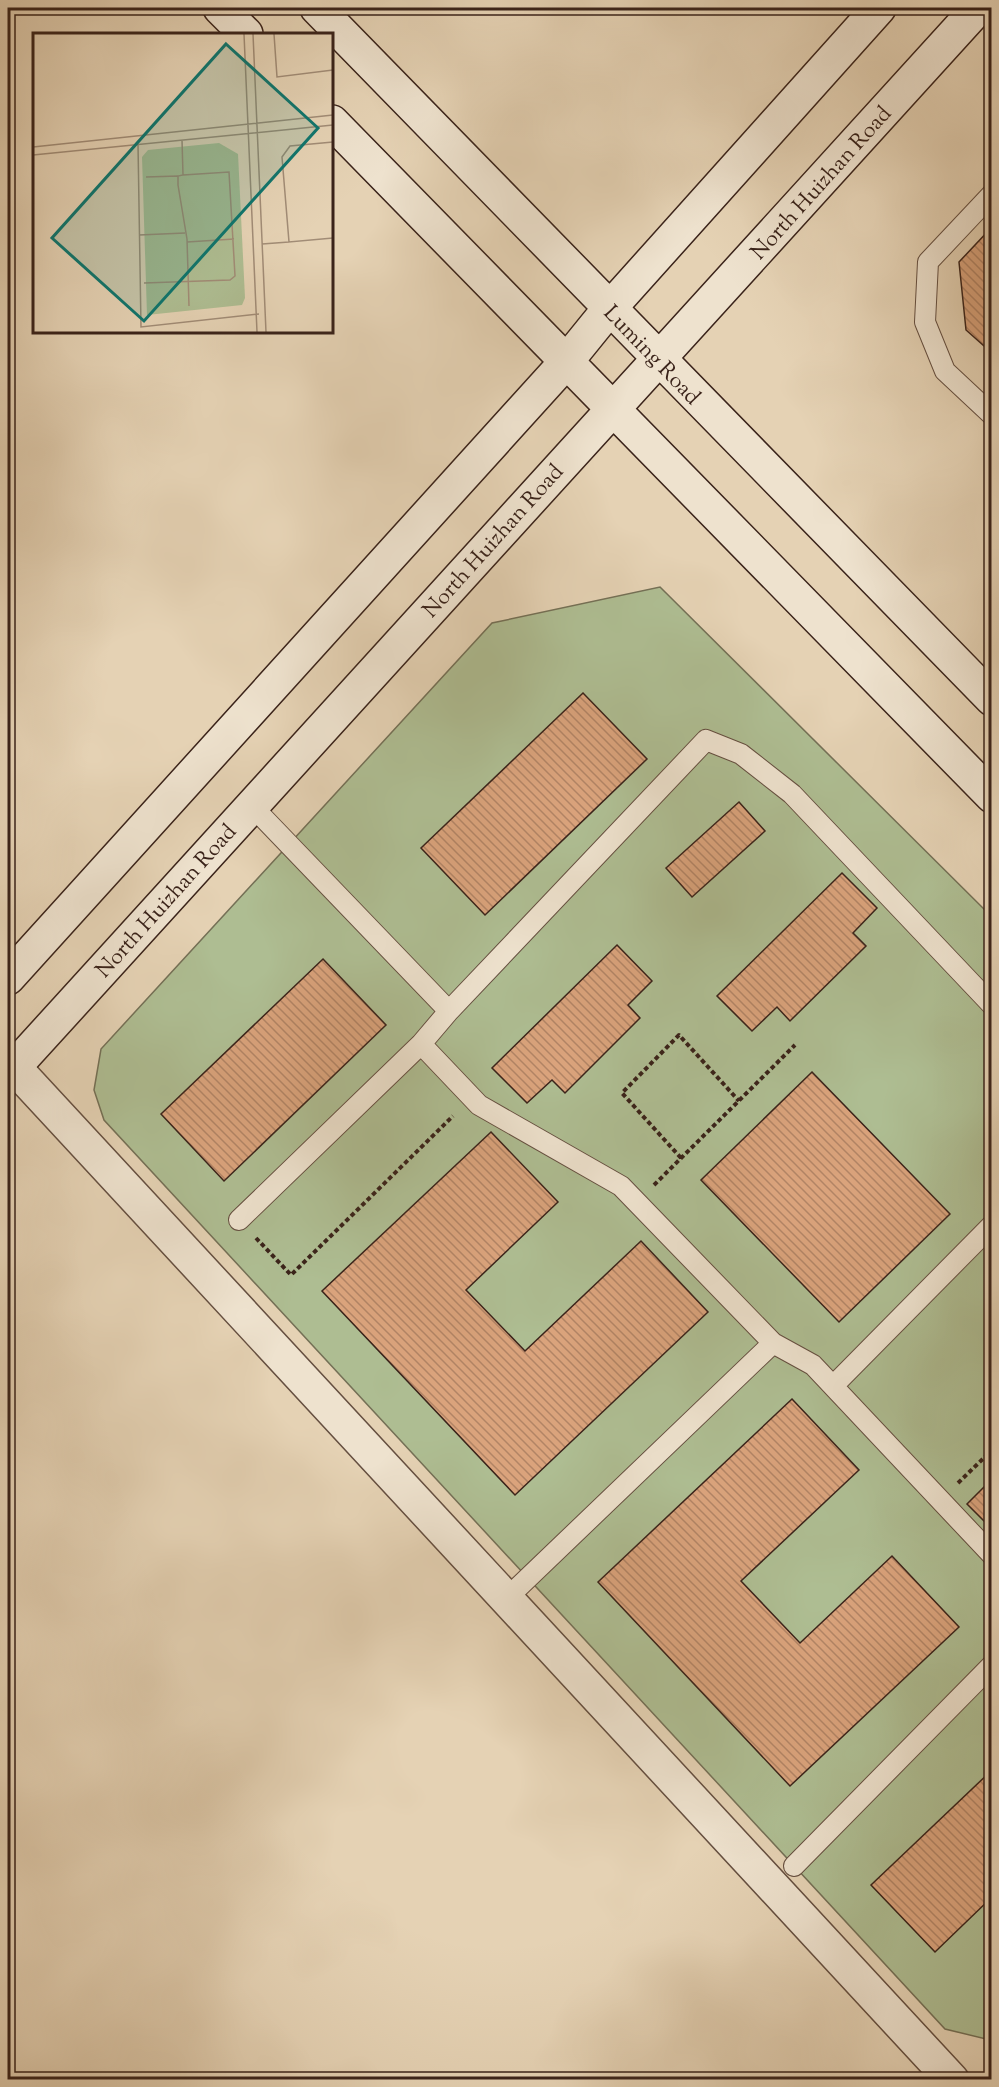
<svg xmlns="http://www.w3.org/2000/svg" width="999" height="2087" font-family="'Sorts Mill Goudy',serif">
  <defs>
    <pattern id="building-back-hatch" width="6" height="6" patternUnits="userSpaceOnUse" patternTransform="scale(1.5)"><rect width="6" height="6" fill="#daa37c"/><path d="M-1 5l2 2M0 0l6 6M5-1l2 2" fill="none" stroke="#b28465"/></pattern>
  </defs>
  <rect width="100%" height="100%" fill="#e5d2b4"/>
  <filter id="stains"><feTurbulence type="fractalNoise" baseFrequency=".00333" numOctaves="4"/><feColorMatrix values="0 0 0 0 .2 0 0 0 0 .09 0 0 0 0 .02 0 0 0 .5 -.17"/></filter>
  <radialGradient id="worn" r=".72"><stop offset=".6" stop-color="#630" stop-opacity="0"/><stop offset="1" stop-color="#630" stop-opacity=".3"/></radialGradient>
  <path fill="#aebd92" stroke="#747056" stroke-width="1.5" d="M660,587L991,916V2036L986,2039L945,2029L104,1120L94,1090L101,1049L492,623Z"/>
  <path fill="url(#building-back-hatch)" stroke="#3a231a" stroke-width="1.5" d="M992,227V353L966,330L959,262Z
    M583,693L647,759L485,915L421,848Z
    M739,802L765,831L692,897L666,868Z
    M842,873L877,908L853,933L866,946L790,1021L777,1007L752,1031L717,996Z
    M617,945L652,981L628,1005L640,1018L565,1093L552,1080L527,1103L492,1068Z
    M323,959L386,1025L224,1181L161,1114Z
    M812,1072L950,1214L839,1322L701,1180Z
    M491,1132L558,1202L466,1290L525,1351L641,1241L708,1312L515,1495L322,1291Z
    M792,1399L859,1470L741,1581L800,1643L892,1556L959,1627L790,1786L598,1582Z
    M992,1479V1529L967,1504Z
    M992,1770V1897L935,1952L871,1885Z"/>
  <g fill="none" stroke-linecap="round" stroke-linejoin="round">
    <defs>
      <path id="lane" d="M992,194L928,262L925,322L945,371L992,415
        M251,805L449,1011L421,1044L479,1105L621,1186L773,1343L813,1365L992,1555
        M449,1011L706,740L741,754L792,794L992,1005
        M239,1220L421,1044
        M833,1386L992,1225
        M506,1599L773,1343
        M794,1866L992,1665"/>
      <path id="street" d="M14,1067L952,2080"/>
      <path id="secondary" d="M220,8L246,34
        M317,8L992,699
        M332,122L992,796
        M8,978L566,362L609,309L879,8
        M8,1074L978,8"/>
    </defs>
    <use href="#lane" stroke="#654f40" stroke-width="22"/>
    <use href="#street" stroke="#654f40" stroke-width="36"/>
    <use href="#secondary" stroke="#3a231a" stroke-width="36"/>
    <path stroke="#3a231a" stroke-width="4" stroke-dasharray="4.5 3" stroke-linecap="butt" d="M681,1158L622,1093L679,1035L739,1101
      M654,1185L795,1045
      M256,1238L291,1275L453,1116
      M958,1483L992,1450"/>
    <use href="#lane" stroke="#eee2ce" stroke-width="20"/>
    <use href="#street" stroke="#eee2ce" stroke-width="33"/>
    <use href="#secondary" stroke="#eee2ce" stroke-width="33"/>
  </g>
  <g text-anchor="middle" stroke-width="4.5" stroke-linejoin="round" paint-order="stroke">
    <g font-size="22" fill="#3a231a" stroke="#eee2ce">
      <text transform="translate(820 182) rotate(-48)" y="8">North Huizhan Road</text>
      <text transform="translate(653 354) rotate(46)" y="8">Luming Road</text>
      <text transform="translate(492 540) rotate(-48)" y="8">North Huizhan Road</text>
      <text transform="translate(165 900) rotate(-48)" y="8">North Huizhan Road</text>
    </g>
  </g>
  <g transform="translate(33 33)">
    <rect width="300" height="300" fill="#e5d2b4"/>
    <path d="M186,110L205,121L212,265L209,272L114,282L109,124L115,117Z" fill="#aebd92"/>
    <path fill="none" stroke="#a18c76" stroke-width="1.5" d="M211,1L224,299M220,1L233,299M241,1L244,44L300,37M149,107L150,142L145,143V152L154,206L156,273M300,109L257,113L249,124L256,209L300,205M105,111L108,294L226,281M0,114L300,82M0,122L300,92M113,144L145,143M106,202L152,200M154,209L201,206M229,211L256,209M111,250L197,247L202,243L196,139L150,142"/>
    <path fill="#0f766e" fill-opacity="0.15" stroke="#0f766e" stroke-width="3" d="M193,11L285,95L111,288L19,205Z"/>
    <rect width="300" height="300" fill="none" stroke="#3a231a" stroke-width="3"/>
  </g>
  <rect width="999" height="2087" fill="none" stroke="#e5d2b4" stroke-width="30"/>
  <rect x="9" y="9" width="981" height="2069" fill="none" stroke="#3a231a" stroke-width="3"/>
  <rect x="15" y="15" width="969" height="2057" fill="none" stroke="#3a231a" stroke-width="1.5"/>
  <rect width="100%" height="100%" filter="url(#stains)"/>
  <rect width="100%" height="100%" fill="url(#worn)"/>
</svg>
